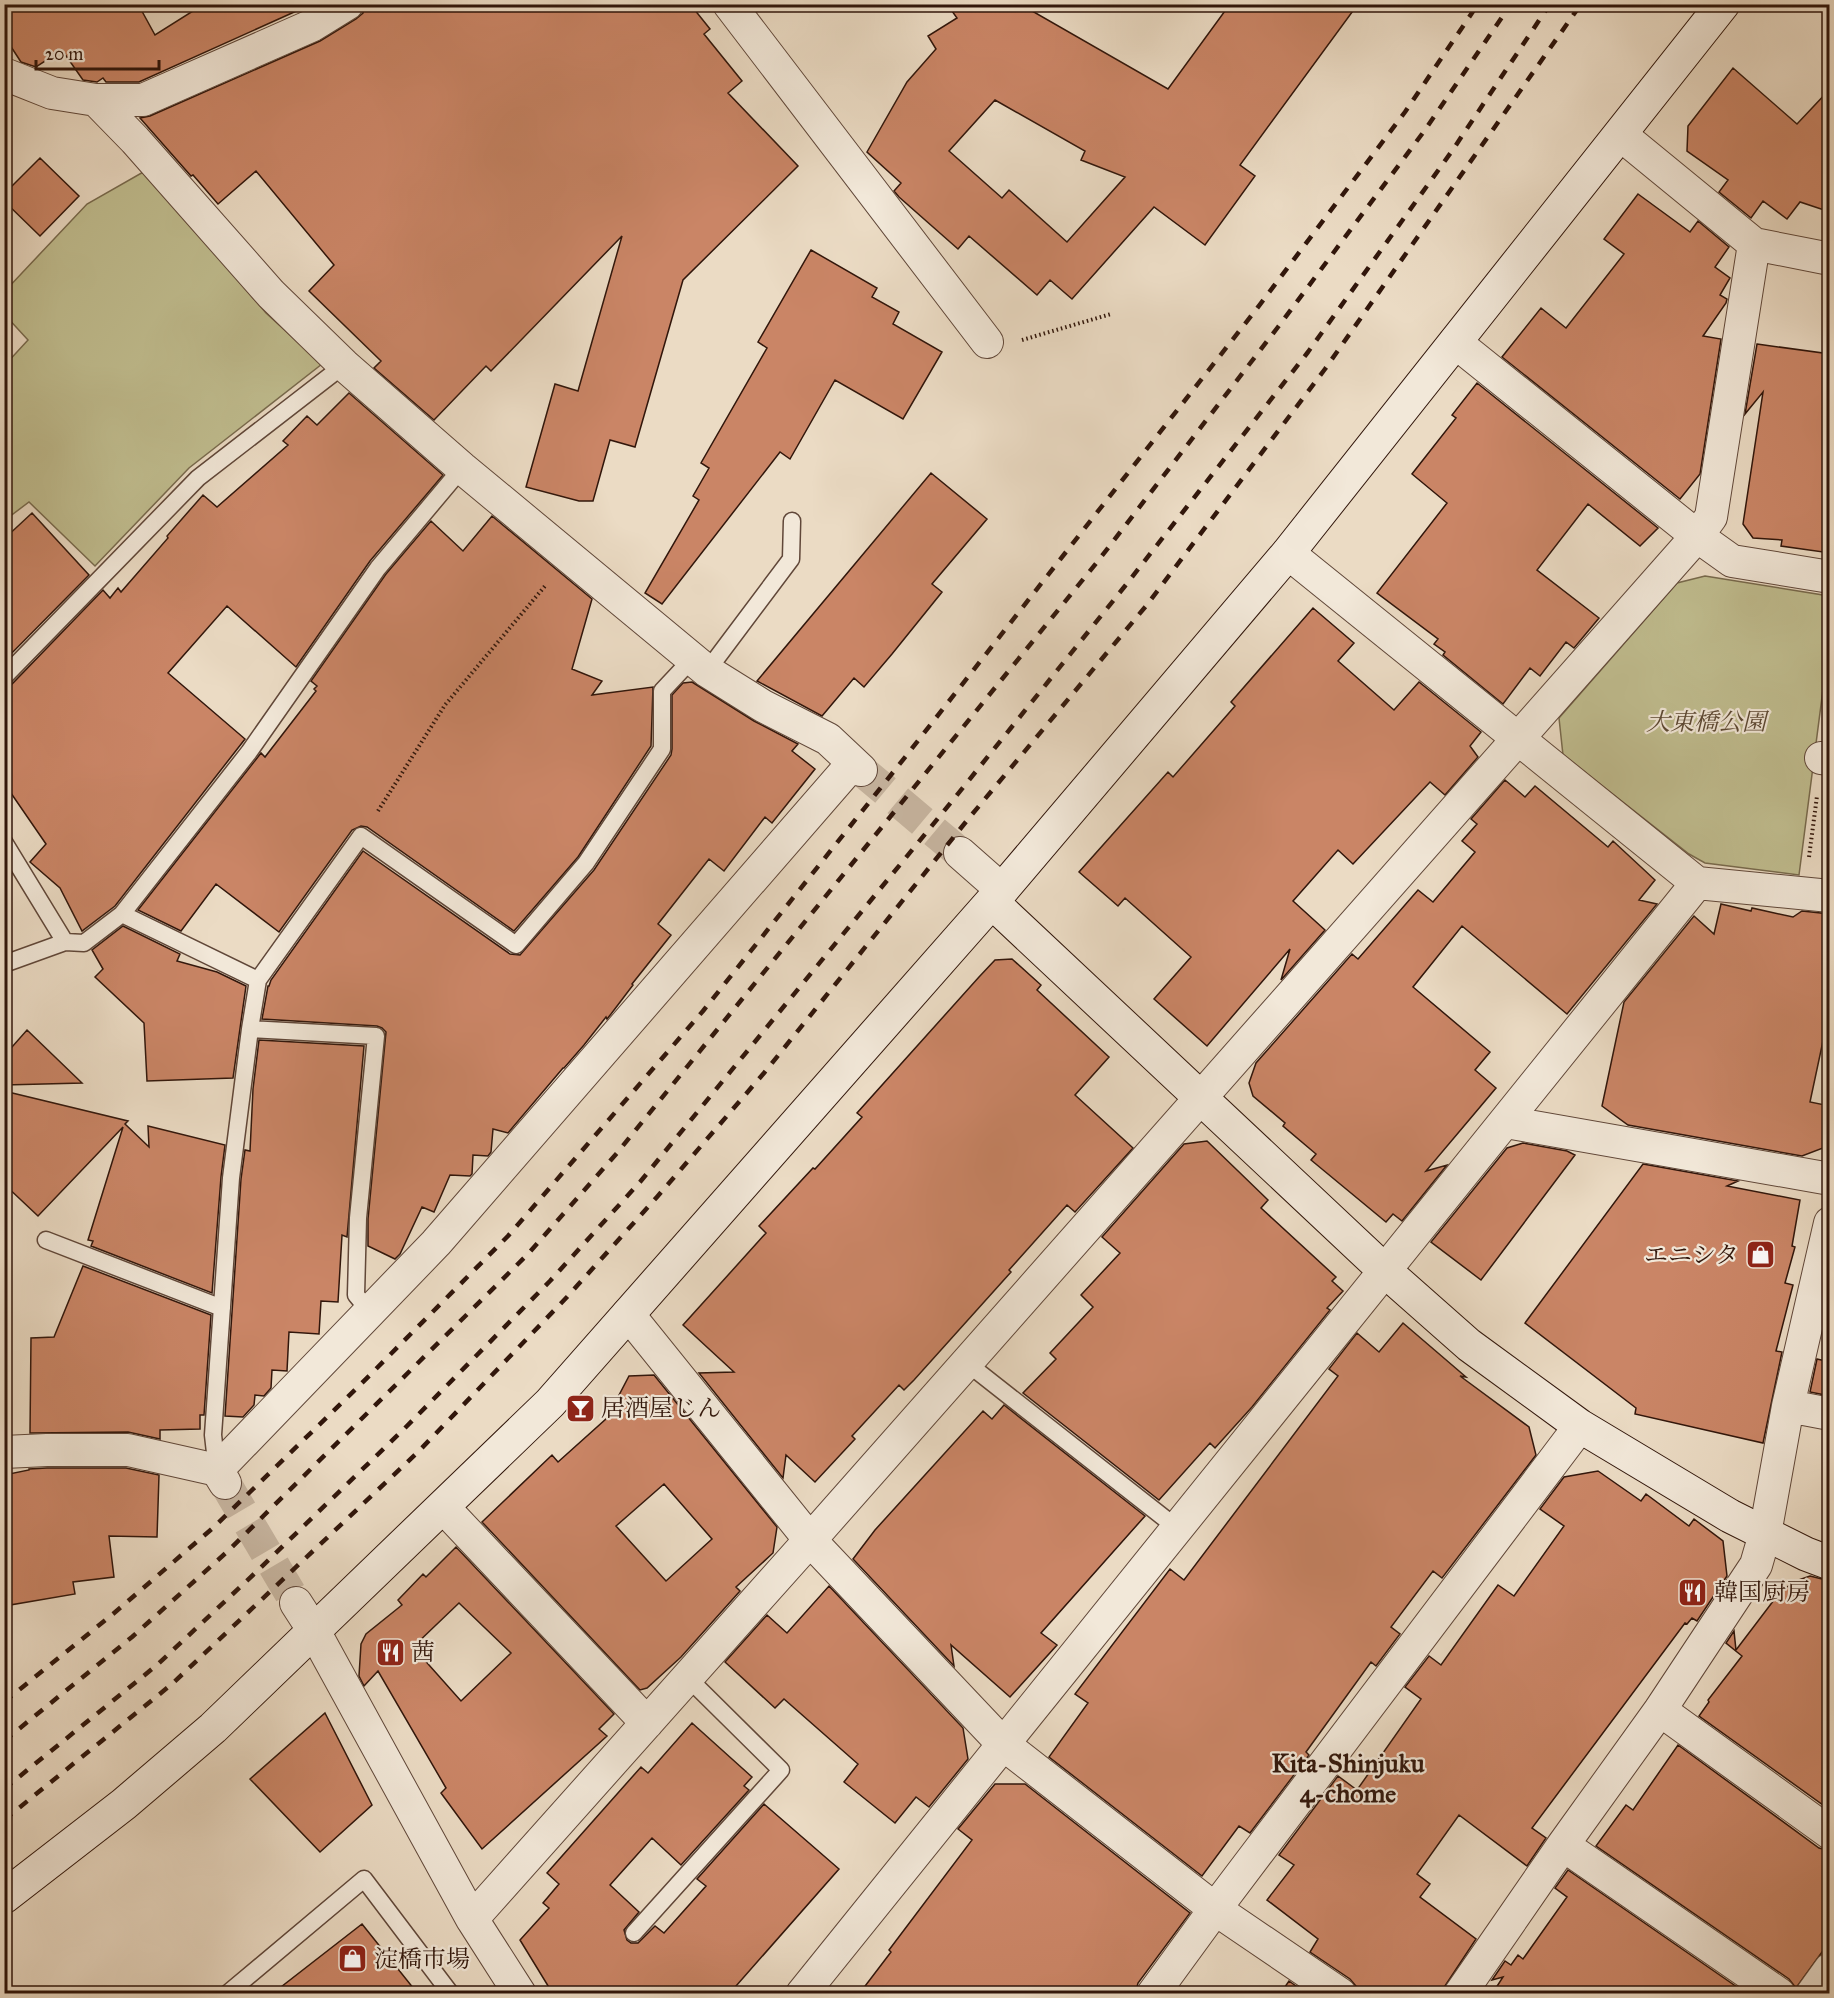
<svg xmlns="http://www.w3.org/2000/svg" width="1834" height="1998" font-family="'IM FELL Great Primer','Noto Serif JP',serif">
  <rect width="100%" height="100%" fill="#ebdbc4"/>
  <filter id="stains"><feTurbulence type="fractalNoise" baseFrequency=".00333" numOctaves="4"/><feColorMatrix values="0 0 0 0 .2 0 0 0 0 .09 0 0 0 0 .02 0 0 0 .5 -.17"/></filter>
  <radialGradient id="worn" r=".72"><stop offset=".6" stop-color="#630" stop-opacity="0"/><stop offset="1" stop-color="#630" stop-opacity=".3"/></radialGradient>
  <path fill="#c0bd8f" stroke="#786a4d" stroke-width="1.5" d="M145,171L266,313L322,364L189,468L95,566L29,502L5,520V365L28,340L5,315V291L87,204Z
    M1705,576L1829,596V643L1799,875L1705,863L1689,854L1563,755L1559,718L1677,583Z"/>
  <path fill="#ca8566" stroke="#31160b" stroke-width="1.5" fill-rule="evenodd" d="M4,4H138L155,35L204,4H312L139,82H106L103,78L97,82L83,80L62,50L36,67L21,62L4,36Z
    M365,4H690L710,29L704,34L742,81L728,93L798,166L683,280L635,447L610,440L593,501H579L526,487L555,384L578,391L622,236L491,371L486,366L434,420L374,368L381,361L309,291L334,265L256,171L218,204L193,175L191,176L140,118L150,116L320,41L356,19L363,13Z
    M947,4H1020L1168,89L1230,4H1358L1240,165L1255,176L1205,245L1154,207L1072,299L1050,280L1037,295L969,236L958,249L899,197L894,191L901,183L867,152L907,82L936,49L928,36L957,18ZM995,100L1085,151L1081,160L1125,177L1067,242L1009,190L1002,198L949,151Z
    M1733,68L1797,124L1830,89V212L1800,202L1787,219L1763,201L1751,218L1719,192L1728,180L1687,151L1688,126Z
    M40,158L79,196L40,236L4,201V194Z
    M1638,194L1690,232L1698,221L1729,247L1715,267L1730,278L1720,295L1727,299L1726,303L1703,336L1721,339L1700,474L1680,499L1502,357L1541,308L1566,328L1624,254L1604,239Z
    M811,250L877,288L872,297L899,312L893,324L942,352L903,419L835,380L790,459L780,452L662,604L645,593L699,500L693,496L709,468L701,463L767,348L758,342Z
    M1757,344L1830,354V447L1823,495L1830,496V553L1781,546L1782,540L1753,538L1743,524L1763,392L1745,414Z
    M1477,383L1658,528L1640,546L1588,504L1537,570L1599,618L1574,648L1566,642L1540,676L1530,668L1503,704L1443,655L1445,652L1434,644L1438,639L1377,593L1447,503L1412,474L1456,418L1452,415Z
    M349,393L443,475L370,561L296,667L227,606L168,673L245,739L115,906L82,931L60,888L30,862L46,844L4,783V687L12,684L103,590L110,598L118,588L121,592L168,538L167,536L203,495L217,507L288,445L283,441L307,416L317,425Z
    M931,473L987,519L932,584L942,592L892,654L864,687L854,678L822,716L757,681Z
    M32,513L89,575L4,661V539Z
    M492,516L592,599L572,669L602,681L592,695L653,687L651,746L578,857L514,931L367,827L361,826L352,830L279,932L216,884L181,931L138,910L261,753L265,757L316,691L314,689L317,686L311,681L386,574L431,521L463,551Z
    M1313,608L1354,643L1338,661L1394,710L1419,682L1481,732L1470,746L1478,757L1445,795L1430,782L1353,864L1338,850L1293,901L1325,930L1281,980L1290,949L1207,1046L1154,999L1191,957L1125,898L1118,906L1079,872L1168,772L1173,777L1235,706L1231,702Z
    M692,682L754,721L798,744L792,751L815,769L772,823L765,817L724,871L709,859L658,924L671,935L632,984L633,985L611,1014L607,1019L606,1017L584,1045L564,1068H563L508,1133L493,1129L491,1152L488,1156L473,1155L472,1174L470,1176L450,1175L434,1212L422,1207L400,1254L395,1259L368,1246V1219L386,1032L382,1028L377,1026L262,1019L268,986H269L271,980L363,851L510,954L520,955L594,870L671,755L672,749V695L683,683Z
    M1505,780L1525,797L1535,786L1608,847L1613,841L1655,880L1639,900L1657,904L1567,1014L1462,926L1413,987L1490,1052L1475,1070L1496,1088L1426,1171L1447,1165L1402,1221L1393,1214L1386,1222L1311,1160L1316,1154L1283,1126L1285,1123L1253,1096L1249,1083L1256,1063L1352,954L1358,959L1418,890L1433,902L1475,852L1462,841L1477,824L1471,819Z
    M1721,904L1751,911L1752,908L1793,917L1802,911L1830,914V1008L1810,1102L1830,1106V1114L1823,1148L1802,1156L1628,1125L1602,1106L1624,1002L1694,916L1714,934Z
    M123,926L180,954L177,961L217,972L246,986L233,1078L147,1081L144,1023L95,977L103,969L92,950Z
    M1012,959L1041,985L1037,990L1109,1057L1075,1095L1133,1148L1075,1212L1067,1205L1009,1270L1011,1272L914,1380L904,1390L899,1385L852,1436L855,1439L815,1482L786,1455L783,1478L699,1373L734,1372L683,1325L766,1233L759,1226L813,1168L815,1169L862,1117L857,1113L979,977L995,960Z
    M27,1030L82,1083L4,1085V1056Z
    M259,1040L364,1046L347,1237L342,1235L338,1302L321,1301L319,1334L289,1332L287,1371L272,1370L271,1388L264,1396L255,1395L254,1405L243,1417L225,1416L241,1179L245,1150L250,1151L253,1089Z
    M4,1091L128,1121L125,1124L149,1147L148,1126L225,1145L221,1177L212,1293L91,1246L93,1241L88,1240L123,1127L38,1216L4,1184Z
    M1207,1141L1268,1200L1261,1208L1336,1277L1332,1281L1343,1291L1327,1308L1330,1310L1252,1407L1215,1448L1210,1443L1159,1500L1023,1393L1056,1359L1050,1353L1093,1307L1081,1295L1120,1253L1102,1237L1184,1144Z
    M1523,1143L1567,1151L1575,1155L1481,1280L1431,1242L1507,1148Z
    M1643,1164L1738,1181L1727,1186L1800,1200L1792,1246L1795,1247L1785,1283L1793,1285L1776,1351L1782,1352L1763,1443L1635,1414L1636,1408L1525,1323Z
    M83,1266L211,1315L204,1415H200V1429L160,1430V1439L128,1432L30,1433L31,1338L54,1337Z
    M1403,1323L1466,1377L1460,1376L1529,1427L1536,1455L1442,1578L1433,1571L1391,1627L1400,1634L1376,1666L1371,1662L1306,1752L1309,1755L1250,1833L1239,1826L1202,1876L1049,1757L1088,1703L1075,1694L1170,1569L1184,1580L1338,1376L1329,1369L1357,1333L1379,1352Z
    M1817,1359L1830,1362V1396L1810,1392Z
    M654,1375L777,1527L773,1553L736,1587L740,1591L681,1657L647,1688L640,1690L482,1522L552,1455L558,1462L607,1418L629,1376ZM664,1484L712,1539L666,1581L616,1526Z
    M1004,1405L1145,1516L1041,1633L1057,1645L1010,1697L951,1645L954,1666L853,1559L875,1530L983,1411L992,1419Z
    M47,1468H126L159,1475L157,1537L109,1536L114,1577L73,1582L75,1594L4,1606V1475L29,1470V1469Z
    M1598,1471L1641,1501L1646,1494L1689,1526L1694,1519L1723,1541L1727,1576L1697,1621L1692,1618L1687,1624L1685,1623L1532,1828L1546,1838L1527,1866L1459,1815L1417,1874L1430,1884L1420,1897L1476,1939L1443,1989L1420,1994H1358L1356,1986L1350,1979L1310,1952L1318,1939L1267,1900L1294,1865L1279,1855L1338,1776L1357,1790L1421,1699L1405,1687L1429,1656L1441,1665L1498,1585L1514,1596L1564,1526L1540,1509L1564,1477Z
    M456,1547L614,1714L599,1729L607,1736L482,1849L441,1793L446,1788L378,1671L364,1686L359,1676L361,1644L366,1634L402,1605L398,1600L423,1574L426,1577ZM459,1603L511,1653L461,1701L413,1647Z
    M1810,1576L1830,1581V1810L1699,1716L1709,1702L1708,1700L1742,1656L1726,1643L1734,1631L1736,1650L1777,1596L1793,1582Z
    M829,1586L963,1728L968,1759L929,1807L916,1797L895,1823L844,1782L858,1764L784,1699L775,1708L725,1662L767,1615L787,1633Z
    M325,1713L372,1805L320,1852L250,1779Z
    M692,1723L752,1777L744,1786L749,1790L681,1865L652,1838L610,1885L639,1912L624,1930L627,1940L631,1943H638L655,1926L664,1933L706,1886L697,1879L764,1804L839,1869L729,1994H553L520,1940L549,1908L543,1903L559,1884L547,1873L641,1767L648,1773Z
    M1678,1745L1819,1848L1830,1851V1941L1796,1988L1789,1979L1596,1846L1626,1805L1633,1810Z
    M995,1784H1025L1190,1913L1138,1983L1135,1994H859L891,1952L889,1950L972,1840L958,1829Z
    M1568,1870L1747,1994H1492L1503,1977L1492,1980L1505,1961L1511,1965L1518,1955L1523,1959L1567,1897L1555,1888Z
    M362,1924L418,1994H272Z
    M1289,1981L1307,1994H1280Z"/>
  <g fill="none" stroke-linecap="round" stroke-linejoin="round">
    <path stroke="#c6b49f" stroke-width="32" stroke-dasharray="32 16" stroke-linecap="butt" d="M861,770L960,853
      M225,1483L296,1603"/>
    <defs>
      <path id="lane" d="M707,671L791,559L792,521
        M4,677L198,478L344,365
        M4,842L65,942
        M122,914L249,752L378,568L462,468
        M4,964L65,942L84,943L122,914L258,980L250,1029L231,1178L213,1435L217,1470
        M258,980L361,836L516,945L586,863L662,749V691L692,659
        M250,1029L376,1036L358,1218L356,1295L370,1312
        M46,1240L222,1308
        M967,1363L1177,1528
        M634,1933L781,1770L688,1678
        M227,1994L364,1879L451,1994"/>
      <path id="street" d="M729,4L987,342
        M4,74L52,93L96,100H143L313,25L347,4
        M96,100L135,140L271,294L344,365L462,468L707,671L763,706L828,739L861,770
        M1621,135L1754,244L1830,259
        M1455,342L1697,536L1732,561L1830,577
        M1288,553L1697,883L1830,896
        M1821,758L1830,759
        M960,853L1002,890
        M1506,1122L1830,1179
        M628,1314L810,1540L1003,1744L1215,1909L1340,1994
        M1788,1406L1830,1414
        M4,1452L47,1450H128L217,1470L225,1483
        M217,1470L436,1243L853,763
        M443,1507L647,1723
        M296,1603L314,1631L472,1919L520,1994
        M1660,1710L1830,1833
        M1563,1845L1779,1994
        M472,1919L810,1540L1697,536L1711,517L1754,244
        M802,1994L1697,883
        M1153,1994L1215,1909L1580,1426
        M1460,1994L1563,1845L1660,1710L1756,1565L1765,1534L1788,1406L1830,1223
        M1812,1994L1830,1969"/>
      <path id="secondary" d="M992,902L1384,1270L1469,1345L1580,1426L1730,1516L1806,1554L1830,1563
        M4,1897L124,1804L213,1728L550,1403L1002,890L1288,553L1723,4"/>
    </defs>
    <use href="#lane" stroke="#604739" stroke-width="19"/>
    <use href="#street" stroke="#604739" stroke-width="34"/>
    <use href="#secondary" stroke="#31160b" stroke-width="35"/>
    <path stroke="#31160b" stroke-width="4" stroke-dasharray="1.5 3" stroke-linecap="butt" d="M1022,340L1111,314
      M1826,723L1830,694
      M378,811L445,705L545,586
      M1809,857L1817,796"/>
    <use href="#lane" stroke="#f2e8d9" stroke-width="16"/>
    <use href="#street" stroke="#f2e8d9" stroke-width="32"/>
    <use href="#secondary" stroke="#f2e8d9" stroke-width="33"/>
    <path stroke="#31160b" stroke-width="4.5" stroke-dasharray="10 10" stroke-linecap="butt" d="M4,1702L113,1614L214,1527L359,1386L508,1236L703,1011L906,756L1255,311L1405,112L1478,4
      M4,1741L132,1637L228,1551L527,1255L617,1153L1098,561L1278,327L1425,130L1511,4
      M4,1789L157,1665L253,1575L402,1431L550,1281L640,1182L953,800L1125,586L1308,352L1452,151L1550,4
      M4,1820L172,1684L418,1452L567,1297L657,1197L764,1073L969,818L1146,606L1325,369L1581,4"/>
  </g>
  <defs>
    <symbol id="shop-square" viewBox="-11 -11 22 22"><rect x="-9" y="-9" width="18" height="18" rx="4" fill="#8f2418" stroke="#f2e8d9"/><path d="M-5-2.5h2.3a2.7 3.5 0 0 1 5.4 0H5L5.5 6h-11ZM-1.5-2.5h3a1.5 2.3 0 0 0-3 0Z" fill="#fff"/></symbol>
    <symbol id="bar-square" viewBox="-11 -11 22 22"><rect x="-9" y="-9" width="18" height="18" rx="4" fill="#8f2418" stroke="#f2e8d9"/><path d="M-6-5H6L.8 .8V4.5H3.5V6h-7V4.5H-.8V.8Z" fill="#fff"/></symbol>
    <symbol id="restaurant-square" viewBox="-11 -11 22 22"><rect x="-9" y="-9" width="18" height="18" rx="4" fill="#8f2418" stroke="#f2e8d9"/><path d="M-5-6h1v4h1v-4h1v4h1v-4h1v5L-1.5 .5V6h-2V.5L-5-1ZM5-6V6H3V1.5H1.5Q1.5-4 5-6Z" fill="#fff"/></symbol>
  </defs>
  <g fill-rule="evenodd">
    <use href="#shop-square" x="1744" y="1238" width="33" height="33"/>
    <use href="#bar-square" x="564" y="1392" width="33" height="33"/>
    <use href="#restaurant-square" x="1676" y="1576" width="33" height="33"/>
    <use href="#restaurant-square" x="374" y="1636" width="33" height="33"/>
    <use href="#shop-square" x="336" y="1942" width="33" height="33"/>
  </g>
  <g text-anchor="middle" stroke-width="4.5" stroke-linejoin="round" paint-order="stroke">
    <g font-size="24" font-style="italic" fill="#5c4833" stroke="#f2e8d9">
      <text x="1706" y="730">大東橋公園</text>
    </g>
    <g font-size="24" fill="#31160b" stroke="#f2e8d9" text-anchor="start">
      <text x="1739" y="1263" text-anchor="end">エニシタ</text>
      <text x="601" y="1416">居酒屋じん</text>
      <text x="1714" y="1600">韓国厨房</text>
      <text x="411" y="1660">茜</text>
      <text x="374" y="1967">淀橋市場</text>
    </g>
    <g font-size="26" font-weight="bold" fill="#31160b" stroke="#f2e8d9">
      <text x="1348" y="1772">Kita-Shinjuku<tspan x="1348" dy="30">4-chome</tspan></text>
    </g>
  </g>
  <rect width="1834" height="1998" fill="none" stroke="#ebdbc4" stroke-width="24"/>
  <rect x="6" y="6" width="1822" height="1986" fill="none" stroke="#31160b" stroke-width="3"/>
  <rect x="12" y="12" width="1810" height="1974" fill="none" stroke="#31160b" stroke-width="1.5"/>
  <path d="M36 60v9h123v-9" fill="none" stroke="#31160b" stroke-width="3"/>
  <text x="45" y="60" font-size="18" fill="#31160b" stroke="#f2e8d9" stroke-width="4.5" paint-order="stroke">20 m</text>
  <rect width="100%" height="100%" filter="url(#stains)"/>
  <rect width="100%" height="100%" fill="url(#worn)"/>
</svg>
